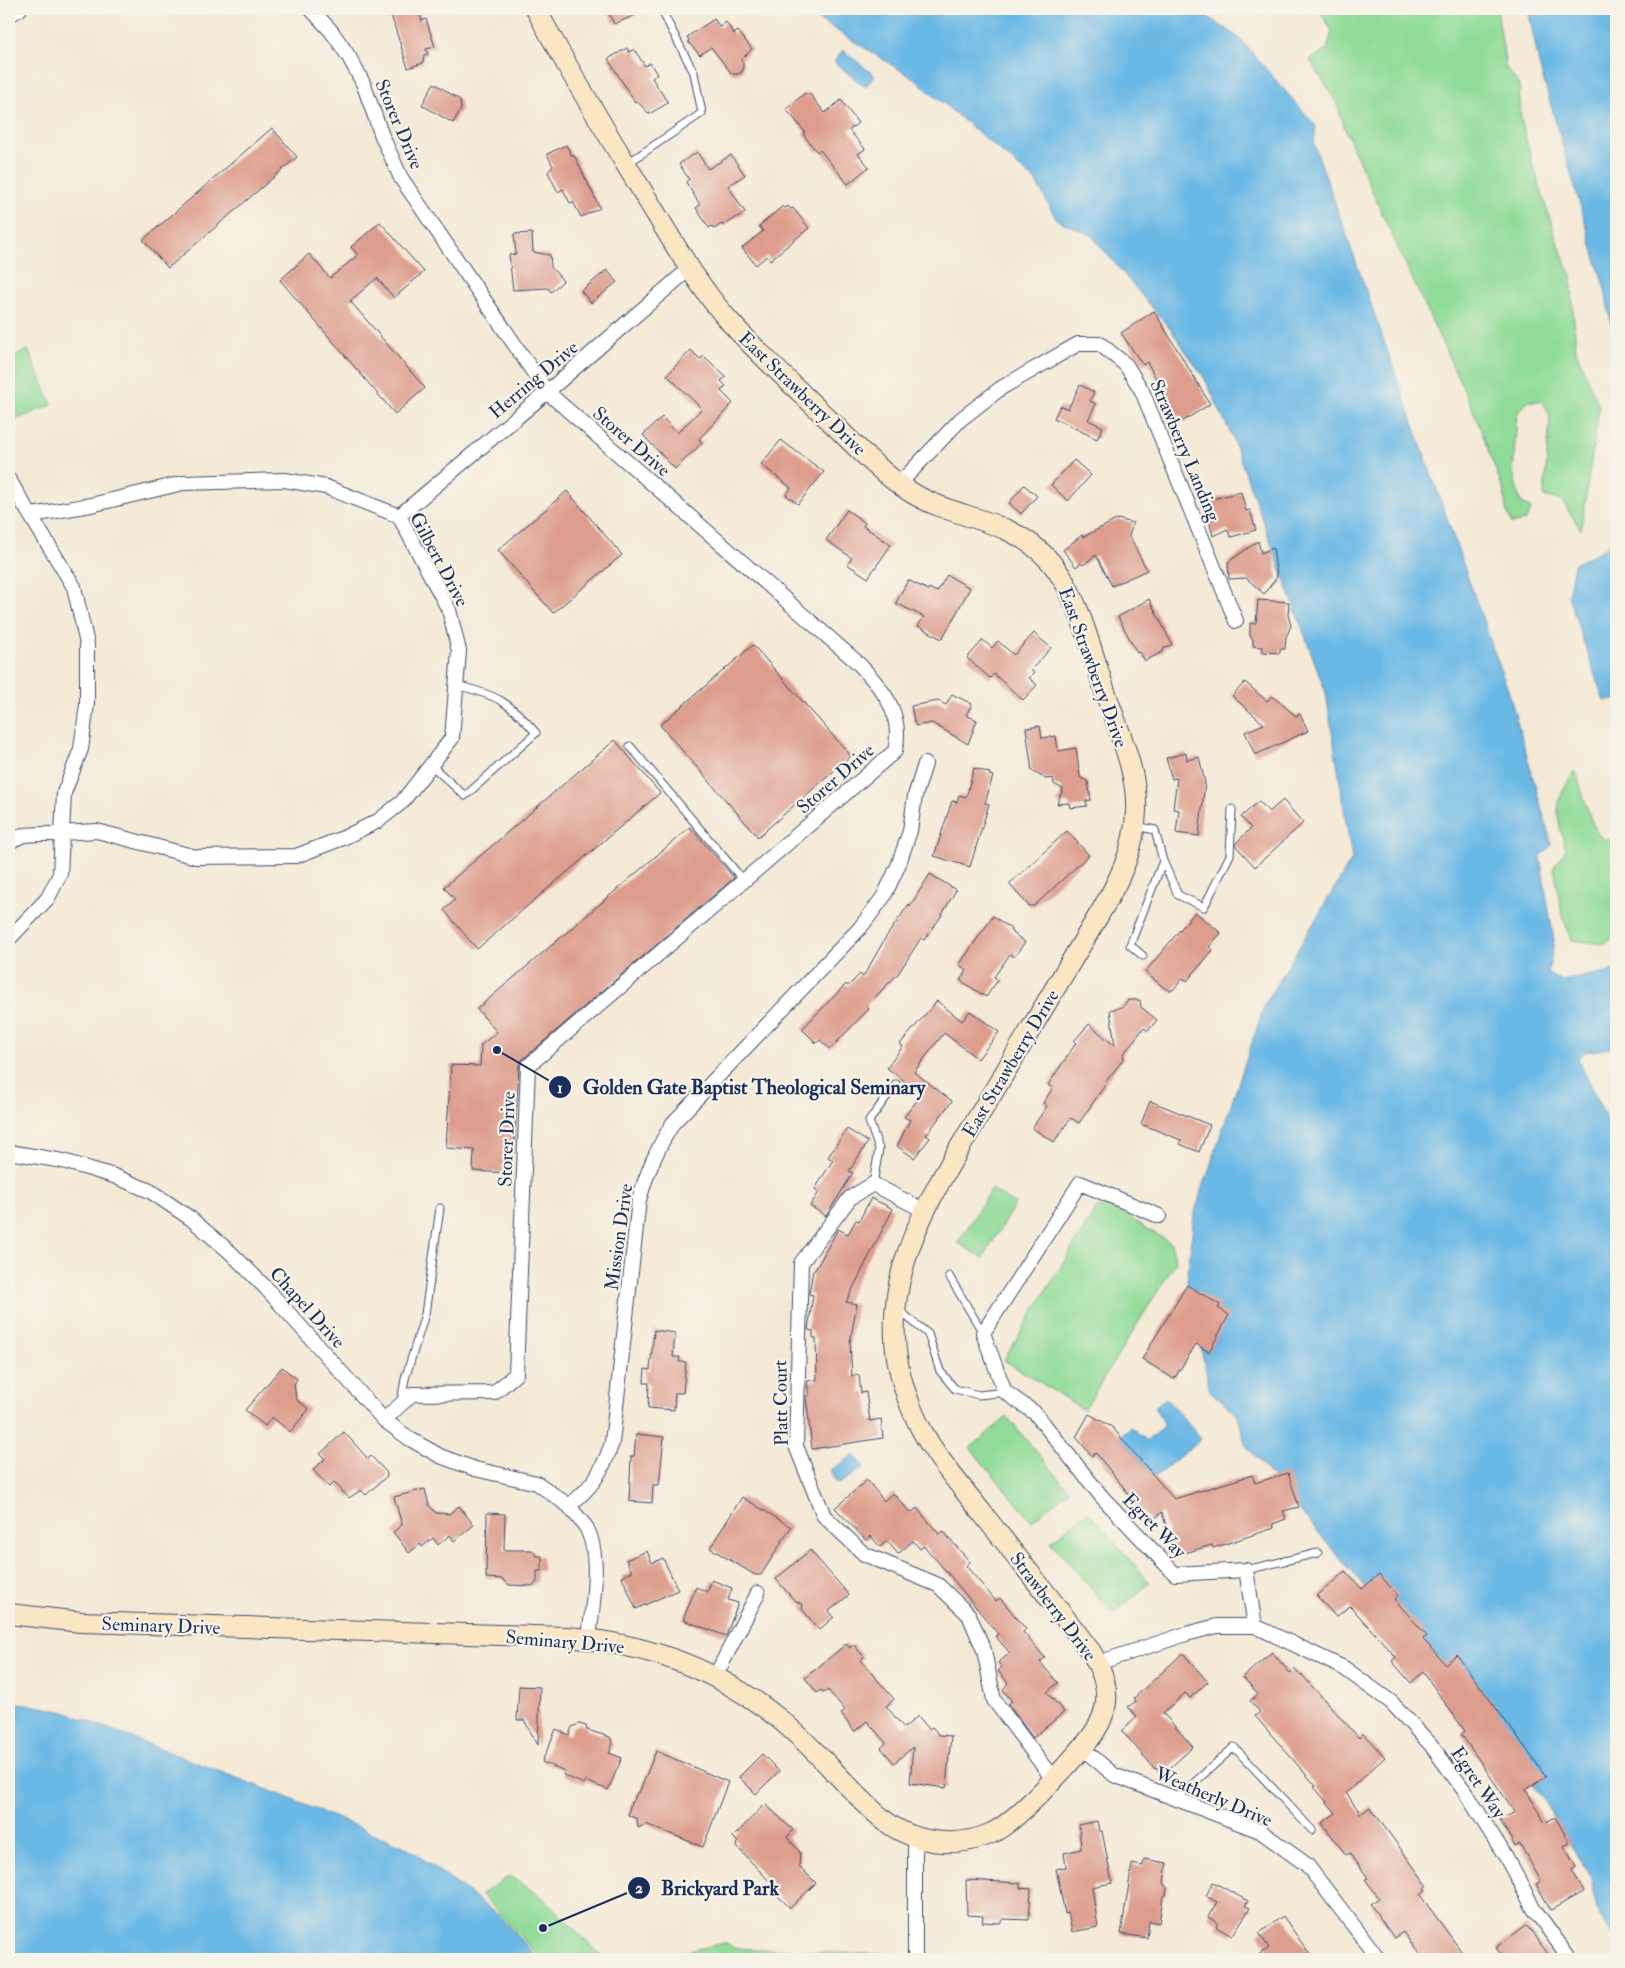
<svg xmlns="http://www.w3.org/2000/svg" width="1625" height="1968" font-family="'IM FELL Double Pica',serif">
  <rect width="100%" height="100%" fill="#f7f3e8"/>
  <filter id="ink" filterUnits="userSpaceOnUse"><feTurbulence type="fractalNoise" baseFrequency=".02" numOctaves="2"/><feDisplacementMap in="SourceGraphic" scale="10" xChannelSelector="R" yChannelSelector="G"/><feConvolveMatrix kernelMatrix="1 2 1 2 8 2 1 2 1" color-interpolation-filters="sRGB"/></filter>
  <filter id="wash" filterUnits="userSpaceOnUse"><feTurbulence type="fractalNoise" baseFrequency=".0096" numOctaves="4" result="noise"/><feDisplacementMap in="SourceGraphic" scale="20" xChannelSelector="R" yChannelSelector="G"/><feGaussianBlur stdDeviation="1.12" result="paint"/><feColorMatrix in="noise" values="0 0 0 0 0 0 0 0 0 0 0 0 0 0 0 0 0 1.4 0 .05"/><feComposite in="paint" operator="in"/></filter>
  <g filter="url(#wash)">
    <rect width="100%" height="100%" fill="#f4e9d5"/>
    <path fill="#8fdb97" stroke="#55857a" d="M1318,9H1497L1506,68L1519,85L1521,119L1532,162L1557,241L1571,276L1576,351L1599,407L1581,530L1562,501L1544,496L1550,416L1542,401H1527L1517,414L1513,472L1520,501L1531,509L1526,520L1512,524L1506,509L1504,492L1474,412L1381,211L1345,129L1336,101L1310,60L1327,50L1332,31Z
      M28,350L52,405L13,421L9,410V358Z
      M1575,770C1582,786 1590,832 1604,839C1608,840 1613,840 1616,841V937L1603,944L1572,940L1562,915L1554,867L1566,849C1555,811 1553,804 1575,770Z
      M991,1189L1015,1204L983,1258L958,1243Z
      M1108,1205L1171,1243L1176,1262L1084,1410L1004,1360L1096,1209Z
      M1007,1417L1069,1490L1032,1521L970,1448Z
      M1088,1511L1150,1583L1113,1614L1051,1542Z
      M510,1876L542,1897L605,1959H541L481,1894Z
      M724,1943L734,1948L897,1955V1959H654Z"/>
    <path fill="#6bb8e5" stroke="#4374a2" d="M802,9H1196L1238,37L1316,126L1314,144L1509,693L1552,845L1540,857L1554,941L1548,973L1562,981L1616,970V1047L1584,1052L1578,1059L1608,1123L1616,1149V1939L1600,1917L1590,1875L1523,1767L1342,1561L1245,1444L1238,1416L1210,1391L1187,1281L1194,1214L1265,1004L1352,859L1326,693L1231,434L1205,379L1171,330L1091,235L1057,220L1035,180L913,78Z
      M1528,9H1616V351L1605,290L1540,68Z
      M843,50L875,76L865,87L834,62Z
      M1616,532V700L1604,701L1568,596L1574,564L1606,548Z
      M1166,1398L1201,1439L1155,1477L1120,1436L1131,1427L1147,1441L1165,1425L1154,1407Z
      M854,1455L863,1465V1468L839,1484L836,1483L830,1470Z
      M9,1701L62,1711L281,1795L408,1848L498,1915L538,1959H9Z"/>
    <g id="blocks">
      <path fill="#dd9d8d" d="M389,9H418L422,21L426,19L435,47L426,49L428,54L424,55L423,63L408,68Z
        M607,9H650L614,24Z
        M714,19L720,27L726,22L734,34L738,31L752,49L741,60L743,63V71L738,74H732L711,47L700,55L688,42L689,40L687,37Z
        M627,48L629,52L634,49L645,66L650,63L657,74L652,78L668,103L649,114L637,101L635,102L608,59Z
        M434,83L460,100L461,109L453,123L422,105Z
        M805,93L807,95L809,93L825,113L841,100L858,123L849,130L865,149L858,154L869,167L848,184L820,150L817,152L803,134L805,132L786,109Z
        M272,128L297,157L168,268L143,240Z
        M566,145L572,156L574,155L600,208L581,217L573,202L570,203L563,189L558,192L548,172L553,166L547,154Z
        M697,152L708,169L731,155L745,175L728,186L745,212L723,226L722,224L714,229L712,226L709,228L696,208L700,205L686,182L689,179L679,164Z
        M783,206L785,208L788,206L791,209L793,208L809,228L770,260L767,256L756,265L742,248L763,231L759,226Z
        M380,222L424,272L394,298L377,278L350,301L425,388L395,414L280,280L309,254L330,278L358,255L351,247Z
        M532,233L533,252L550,255L551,267L563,281L551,292L548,288L513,290L509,255L516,254L514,234Z
        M607,270L617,282L591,303L581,291Z
        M1154,311L1210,404L1177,425L1160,393L1163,391L1147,362L1143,365L1121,333Z
        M691,350L700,359L704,356L726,377L721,381L726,386L721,391L733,403L699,439L702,443L675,469L643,435L662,417L677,433L702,409L667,375Z
        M1080,385L1094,392L1090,401L1096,404L1088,420L1103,427L1097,439L1054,418L1060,406L1068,409Z
        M781,440L824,472L798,504L786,495L791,488L761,464Z
        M1074,460L1091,475L1068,501L1051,485Z
        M1024,485L1037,496L1021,514L1009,503Z
        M567,491L622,555L553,613L498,550Z
        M1241,492L1246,511L1250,510L1256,530L1231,537L1227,529L1213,536L1209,520L1213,519L1208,500Z
        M847,510L865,523L863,526L891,545L868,578L847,564L852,558L826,540Z
        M1118,519L1133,523L1129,536L1147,570L1112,586L1096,555L1083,565L1081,563L1076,567L1063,550L1082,535L1083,537Z
        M1258,541L1261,553L1273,548L1277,577L1264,594L1246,578L1229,579L1228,562Z
        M947,575L970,588L942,639L918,626L924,617L896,603L908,580L928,590L929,588L937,592Z
        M1149,599L1172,644L1163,649L1164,651L1145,661L1140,652L1137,653L1118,617Z
        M1258,600L1289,602L1288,615L1291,626L1286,637L1285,649H1280V653L1262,652L1263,647L1253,646V639L1250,636V623H1256Z
        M1034,633L1051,648L1031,670L1034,673L1029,678L1037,685L1023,700L994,674L990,678L967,658L983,640L992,648L998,641L1014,655Z
        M753,645L851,756L758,837L660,725Z
        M1245,682L1267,701L1272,696L1296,716L1300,714L1308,731L1255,755L1245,732L1264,724L1232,696Z
        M952,694L972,704L966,715L977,720L968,744L932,723L916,726L914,721L911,706L938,701L946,705Z
        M1040,726L1042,738L1056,736L1058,751L1076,748L1080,777L1088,782L1091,800L1086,801L1087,806L1070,808L1069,803L1057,804L1063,789L1054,784L1053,778L1046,779L1032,771L1026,728Z
        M615,740L660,793L477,949L444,910L455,900L444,887Z
        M1186,753L1187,760L1199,757L1205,782L1199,836L1176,833L1179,810L1173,809L1177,778L1172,779L1166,758Z
        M974,768L990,773L989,775L993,776L985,803L989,804L970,867L934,856L952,801L957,802L959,795L966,797Z
        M1283,800L1303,823L1255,867L1236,846V843L1251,828L1241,817L1259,801L1269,812Z
        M690,827L734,878L522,1060L519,1066L514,1153H508L507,1173L473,1171L474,1150L446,1148L451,1065L480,1066L481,1045L497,1032L477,1009Z
        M1067,831L1089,855L1034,906H1029L1009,884Z
        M930,874L956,890L940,918L924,940L921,938L898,974L866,1006L869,1009L830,1049L820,1040L816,1043L802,1029L846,984L848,986L860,974L863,977L886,937L909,904L910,906Z
        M1195,912L1221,933L1209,947L1213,950L1187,981L1183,978L1173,990H1167L1145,972Z
        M993,916L1011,929L1010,931L1025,942L1014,957L1010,954L994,977L998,980L986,997L960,980L967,970L959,965Z
        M1128,1000H1140L1141,1007L1157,1020L1148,1031L1144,1028L1123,1054L1124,1058L1105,1083L1106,1084L1079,1123L1071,1118L1054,1142L1032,1128L1047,1106L1043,1103L1053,1088L1048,1085L1076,1043L1074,1041L1089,1024L1115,1046L1110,1010L1122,1007Z
        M937,1001L962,1021L970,1011L999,1032L978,1059L944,1033L914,1072L952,1101L926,1135L930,1138L914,1158L897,1146L910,1120L904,1117L922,1094L887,1068L903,1046L900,1044Z
        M1150,1101L1210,1125L1199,1152L1180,1144L1181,1140L1141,1124Z
        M847,1129L868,1142L849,1171L853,1173L826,1216L810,1206L819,1192L815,1189L833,1160L828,1157Z
        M871,1198L893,1209L846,1302L857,1304L850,1342L852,1376L859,1375L861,1393L866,1392L870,1421L881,1419L883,1438L812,1449L806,1396L809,1395L807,1381L817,1380L816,1338H813V1331L808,1330L813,1295L809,1294L813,1270H815L838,1229L848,1234L856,1220L859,1221Z
        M1187,1285L1220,1305L1218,1308L1229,1315L1209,1352L1196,1344L1174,1379L1142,1359Z
        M654,1330L675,1333L673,1357H680L679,1362H686L683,1393H675L674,1410L648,1408L649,1383H644L645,1369L650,1370Z
        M282,1367L297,1379L294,1384L296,1399L309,1409L290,1432L272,1417L265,1426L245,1410Z
        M1089,1414L1112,1427L1174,1499L1252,1475L1255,1483L1288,1473L1299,1507L1283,1511L1286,1519L1273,1524L1274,1528L1213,1548L1212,1545L1175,1556L1162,1512L1151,1522L1096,1453L1092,1456L1076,1437Z
        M344,1432L368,1459L371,1456L387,1473V1476L366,1495L361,1490L349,1498L334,1482L329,1487L313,1470L325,1459L320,1454Z
        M636,1434L664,1437L659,1485H653L652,1503L629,1501L631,1456H634Z
        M867,1480L884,1501L893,1493L911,1513L917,1508L939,1534L943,1531L970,1562L966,1566L996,1601L1000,1598L1026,1629L1023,1632L1045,1658L1040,1662L1058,1683L1047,1692L1064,1712L1033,1738L1008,1704L1012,1701L1003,1690L1008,1683L998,1671L1002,1667L998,1663L1010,1653L995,1636L998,1634L952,1578L924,1546L920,1549L913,1541L898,1554L887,1541L880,1547L871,1536L866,1540L835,1508Z
        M425,1489L429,1505L436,1513L449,1514L459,1506L474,1525L454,1541L450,1535L438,1545L433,1538L422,1547L420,1544L409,1553L393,1532L402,1525L394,1497Z
        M742,1497L791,1527L761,1575H755L710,1548Z
        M487,1513L505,1514L504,1550H532L537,1556H542V1571H537V1582L532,1586L509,1585L503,1579L486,1578Z
        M810,1550L849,1595L829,1611L834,1617L819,1630L802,1609L803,1605L793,1599L776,1579Z
        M647,1551L652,1563L663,1558L678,1590L636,1609L622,1577L632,1572L626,1560Z
        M1345,1571L1362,1589L1379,1574L1398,1596L1394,1599L1427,1636L1423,1639L1445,1664L1457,1655L1546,1776L1526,1790L1545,1823L1555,1817L1570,1843L1564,1846L1576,1867L1572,1870L1584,1891L1551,1910L1536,1884L1541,1881L1520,1844L1515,1846L1500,1820L1515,1812L1461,1734L1465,1731L1423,1672L1411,1683L1392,1661L1396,1657L1350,1606L1336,1617L1317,1596Z
        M712,1580L732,1588L728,1600L738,1603L726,1636L683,1620L696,1587L707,1592Z
        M846,1644L850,1648L853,1644L864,1657L860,1660L894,1699L886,1706L904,1728L918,1716L929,1729L932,1727L939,1735L951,1736L946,1788L910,1783L913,1747L894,1763L881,1748L886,1743L867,1721L855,1731L853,1730L841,1714L845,1710L828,1690L824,1693L821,1690L817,1693L805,1678Z
        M1272,1652L1290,1673L1294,1669L1301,1676L1302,1675L1359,1738L1363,1734L1385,1757L1346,1793L1361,1814L1370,1807L1427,1885L1424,1888L1426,1890L1420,1895L1467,1959H1423L1403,1932L1394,1938L1370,1904L1379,1898L1365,1879L1368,1878L1350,1853L1346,1855L1322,1823L1336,1813L1314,1787L1316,1786L1255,1716L1260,1712L1250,1701L1258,1694L1243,1677Z
        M1183,1653L1208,1682L1190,1698L1185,1693L1163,1713L1193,1747L1162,1775L1156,1768L1155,1769L1122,1731L1137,1717L1128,1707L1136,1701L1134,1698Z
        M519,1686L540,1687L538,1745L524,1720H517Z
        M579,1724L586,1726L587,1730L610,1737L613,1744L609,1753L622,1758L608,1790L586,1781L584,1784L563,1775L565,1771L542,1762L556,1729L569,1735L572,1727Z
        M656,1751L728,1782L703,1847L646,1824L638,1828L637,1819L628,1815L631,1802L634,1800L637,1792L639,1793Z
        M762,1754L779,1771L756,1794L739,1777Z
        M765,1804L793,1830L787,1837L800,1852L799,1866L816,1883L790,1908L770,1888L773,1885L737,1847L738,1842L733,1837Z
        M1097,1821L1099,1831H1102L1112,1883L1092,1887L1098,1927L1072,1932L1068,1913L1065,1914L1056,1869L1066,1867L1064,1853L1081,1849L1079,1825Z
        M1144,1859L1167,1863L1164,1883L1167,1887L1166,1895L1163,1897L1159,1923L1149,1921L1147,1938L1121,1934L1132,1864L1143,1866Z
        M966,1880L1020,1883V1888L1031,1889L1029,1920L1003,1919L1000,1923L982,1922L983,1916L967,1915Z
        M1213,1882L1248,1901L1245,1906L1250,1908L1232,1936L1216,1927L1218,1923L1208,1917L1217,1902L1206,1896Z
        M1283,1916L1313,1959H1252L1269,1948L1259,1933Z
        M1526,1925L1552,1959H1505L1496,1948Z"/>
    </g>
  </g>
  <g filter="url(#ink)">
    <use href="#blocks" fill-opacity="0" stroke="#3c4b70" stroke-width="1"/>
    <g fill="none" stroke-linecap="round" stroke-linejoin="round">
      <defs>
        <path id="lane" d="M628,163L702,113L694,73L661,9
          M630,746L744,881
          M432,766L465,796L536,733C509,701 496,695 456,685
          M1136,826L1155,830L1163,861L1130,945L1143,956
          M1163,861L1178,895L1204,907L1230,855L1232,809
          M873,1184L879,1149L869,1121L896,1084
          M949,1276L983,1333
          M900,1311L928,1334L940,1371L955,1389L979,1395L1005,1392
          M401,1402L405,1379L425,1314L440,1208
          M1246,1570L1318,1553
          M1176,1799L1234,1747L1312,1830"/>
        <path id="street" d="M311,9L332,32L349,57L363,83L382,136L401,178L547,392L858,663C882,688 904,713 895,751L528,1066L516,1374L494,1393L412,1394L384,1420
          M9,15L20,9
          M9,480L74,587L87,644V704L81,749L64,793L60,874L48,898L9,939
          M899,484L961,419L1001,388L1078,344H1100L1126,365L1142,391L1236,621
          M399,516L547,392L689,269
          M9,842L23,835L97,831L196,857L296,856L343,838L378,821L402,802L452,738L459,651L449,610L399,516L326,487L285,480L183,483L91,505L32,515
          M9,1152L63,1161L114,1176L150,1191L190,1218L230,1252L266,1288L384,1420L410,1439L440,1456L475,1469L537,1483L569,1506
          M923,1210L873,1184L850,1198L801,1263L796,1446L824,1516L864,1554L938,1585L969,1615L984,1650L994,1700L1053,1779
          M1159,1216L1080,1183L983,1333L1005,1392L1035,1413L1102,1497L1175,1574L1246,1570L1255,1626L1344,1668L1391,1702L1431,1745L1466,1793L1506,1857L1534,1909L1570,1959
          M589,1639C592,1607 602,1556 586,1527C581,1520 574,1513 569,1506C593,1486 602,1472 612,1443L639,1200C647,1171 657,1148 673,1123L860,928L884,896L898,866L910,831L915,796L925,764
          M1098,1663L1186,1634L1217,1626H1255
          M715,1677L758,1593
          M1082,1748L1114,1775L1260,1831L1307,1865L1379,1959
          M915,1838V1959"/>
        <path id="secondary" d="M9,1614L81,1622L566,1637C644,1643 717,1669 778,1718C815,1747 844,1785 879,1816C909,1843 954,1850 992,1833C1017,1821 1063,1770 1082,1748C1111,1716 1114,1689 1091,1652C1056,1605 1019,1560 983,1514C961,1486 936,1458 920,1427C855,1298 928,1202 992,1094C1028,1033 1064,973 1100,913C1119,881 1135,849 1136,811C1138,772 1118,730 1106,694C1091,652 1078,589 1046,557C1007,517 957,520 912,493C880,473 853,443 826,417C794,386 761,356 731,323C696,284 671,238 644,194C607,133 569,72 536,9"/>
      </defs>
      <use href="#lane" stroke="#3c4b70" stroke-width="9"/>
      <use href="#street" stroke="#3c4b70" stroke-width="16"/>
      <use href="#secondary" stroke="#3c4b70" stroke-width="22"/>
      <use href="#lane" stroke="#fff" stroke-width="7"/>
      <use href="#street" stroke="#fff" stroke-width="14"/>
      <use href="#secondary" stroke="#fbe6c4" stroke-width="20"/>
    </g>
  </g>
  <g text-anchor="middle" stroke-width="4.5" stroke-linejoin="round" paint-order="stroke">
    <g font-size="19" fill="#1b2f5e" stroke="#f7f3e8">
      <text transform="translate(400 124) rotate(67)" y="7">Storer Drive</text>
      <text transform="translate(533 379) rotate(-40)" y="7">Herring Drive</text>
      <text transform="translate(803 393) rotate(44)" y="7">East Strawberry Drive</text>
      <text transform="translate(632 441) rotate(41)" y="7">Storer Drive</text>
      <text transform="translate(1186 450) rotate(67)" y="7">Strawberry Landing</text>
      <text transform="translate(440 559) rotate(62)" y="7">Gilbert Drive</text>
      <text transform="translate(1094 667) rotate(70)" y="7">East Strawberry Drive</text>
      <text transform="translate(835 778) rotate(-41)" y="7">Storer Drive</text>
      <text transform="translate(1010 1063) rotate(-59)" y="7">East Strawberry Drive</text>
      <text transform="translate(506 1139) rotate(-88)" y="7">Storer Drive</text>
      <text transform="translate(618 1237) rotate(-82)" y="7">Mission Drive</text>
      <text transform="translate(308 1307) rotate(48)" y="7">Chapel Drive</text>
      <text transform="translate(780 1403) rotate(-91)" y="7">Platt Court</text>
      <text transform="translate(1155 1525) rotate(46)" y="7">Egret Way</text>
      <text transform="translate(1054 1606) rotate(53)" y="7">Strawberry Drive</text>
      <text transform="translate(161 1625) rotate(2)" y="7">Seminary Drive</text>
      <text transform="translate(565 1641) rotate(5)" y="7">Seminary Drive</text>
      <text transform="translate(1479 1782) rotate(56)" y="7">Egret Way</text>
      <text transform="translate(1214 1796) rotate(23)" y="7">Weatherly Drive</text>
    </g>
  </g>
  <path fill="none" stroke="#1b2f5e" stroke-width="2" d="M497 1050L560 1087M543 1928L639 1888"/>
  <g fill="#1b2f5e" stroke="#f7f3e8" stroke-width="2">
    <circle cx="497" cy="1050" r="5"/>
    <circle cx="543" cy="1928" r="5"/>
    <circle cx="560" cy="1087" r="12"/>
    <circle cx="639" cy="1888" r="12"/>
  </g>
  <g font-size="15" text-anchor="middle" font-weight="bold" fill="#fff">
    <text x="560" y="1093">1</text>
    <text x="639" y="1893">2</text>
  </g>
  <g font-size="20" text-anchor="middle" font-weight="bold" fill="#1b2f5e" stroke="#f7f3e8" stroke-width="4.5" stroke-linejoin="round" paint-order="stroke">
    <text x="754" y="1094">Golden Gate Baptist Theological Seminary</text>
    <text x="720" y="1895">Brickyard Park</text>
  </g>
  <rect width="1625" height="1968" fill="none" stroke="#f7f3e8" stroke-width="30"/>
</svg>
